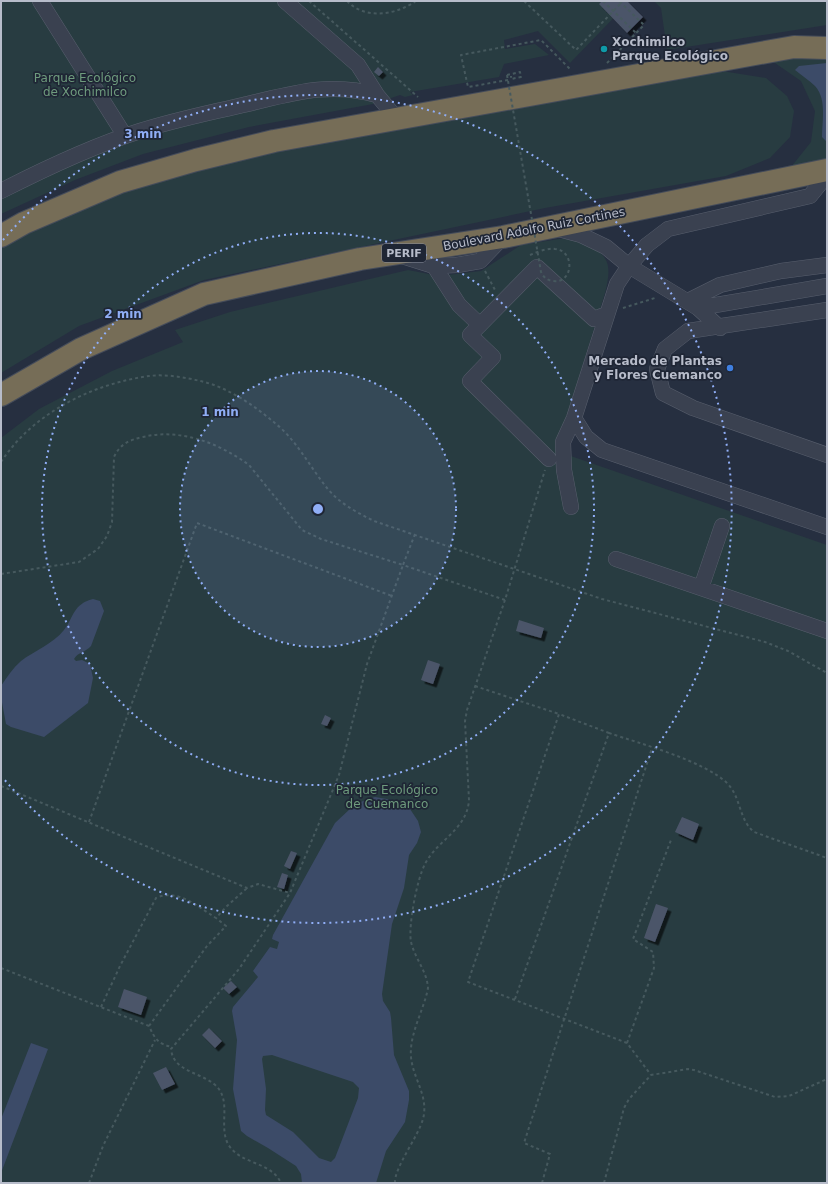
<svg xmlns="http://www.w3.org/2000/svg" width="828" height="1184" font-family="'DejaVu Sans',sans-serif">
  <defs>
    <filter id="shadow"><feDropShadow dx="3.5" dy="3.5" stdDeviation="0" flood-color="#0009"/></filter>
  </defs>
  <rect width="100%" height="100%" fill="#262f40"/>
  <path fill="#283c41" d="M1,1H630L570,63L538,31L504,40L505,49L535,44L549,55L504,64L499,77L410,92L413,95L405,97L400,95L373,104L249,127L143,154L75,180L1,214Z
    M654,1H827V25L667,50L661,8Z
    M827,42V160L791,167L811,142L815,111L801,81L772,61Z
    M703,68L766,78L787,96L794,111L790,137L770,158L726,176L545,208L204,280L79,326L1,373V241L127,184L281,147Z
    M572,237C603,253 615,255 605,293L559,442L565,454L827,545V1183H1V438L39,409L112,371L183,342L175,330L230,312L408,270L439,276L481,271L521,245Z"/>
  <path fill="#3c4b68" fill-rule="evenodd" d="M827,63V142L822,137C822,121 827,99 815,86C809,80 801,75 795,70L799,66Z
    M93,599L100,601L104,611L91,646C86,652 78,652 74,659L76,661L82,660L90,664L93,678L88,703L44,737L11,727L6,724L1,697V686C7,677 13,668 21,661C34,651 53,644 64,630C74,617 73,604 93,599Z
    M375,797L393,800L410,809L418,821L421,832L417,843L409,855L404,888L392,924L382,994L383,1001L390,1012L391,1018L394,1055L409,1091V1100L405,1122L386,1151L376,1183H302L301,1174L296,1166L268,1148L247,1136L241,1131L233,1089L237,1040L232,1011L233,1007L258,977L253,971L270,947L277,949L279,942L272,939L273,935L335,823L351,808L363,801ZM272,1055L353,1082L359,1088L358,1098L335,1158L331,1162L319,1158L293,1132L266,1115L265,1110L266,1089L262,1059L263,1056Z
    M31,1043L48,1049L1,1173V1119Z"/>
  <path fill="#4c5569" filter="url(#shadow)" d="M602,1H627L643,17L627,33L599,4Z
    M378,67L383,72L379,76L374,72Z
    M519,620L544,628L541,638L516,631Z
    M428,660L440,664L433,684L421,680Z
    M325,715L331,718L327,726L321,724Z
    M682,817L699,824L693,840L675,832Z
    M291,851L297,853L290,869L284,866Z
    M282,873L288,875L284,889L277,887Z
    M656,904L668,908L655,942L644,938Z
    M231,981L237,987L229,994L223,988Z
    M124,989L147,997L141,1015L118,1007Z
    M209,1028L222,1041L215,1048L202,1035Z
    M166,1067L175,1084L162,1090L153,1073Z"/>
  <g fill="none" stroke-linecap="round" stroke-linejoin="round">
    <defs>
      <path id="minor" d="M40,1L125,136
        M285,1L358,65L377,95L397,119
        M1,191C46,168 92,146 140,131C174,120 209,113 243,105C291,94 328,81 377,95
        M555,228L581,235L606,247L629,266L698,308L720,328
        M399,255L434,266L457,265L480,261L503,237
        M434,266L459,305L480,325
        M688,301L720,285L781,271L827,265
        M698,308L827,286
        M827,310L688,331L665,349L657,369L663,393L693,408L827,455
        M574,418L586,437L602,450L827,527
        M549,459L470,381L493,357L470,335L537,267L594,319L607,314
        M571,507L564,470L563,442L574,418L617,284L629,266L647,245L668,229L810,196L827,175
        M616,559L827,631
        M701,588L722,526"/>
      <path id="highway" d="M1,236L24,223L120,182L196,160L274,141L794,47L827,48
        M1,395L81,349L204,294L360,259L503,237L827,170"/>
    </defs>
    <use href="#minor" stroke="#585f6d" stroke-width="16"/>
    <use href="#highway" stroke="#454c5a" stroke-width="24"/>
    <path stroke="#46595e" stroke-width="2" stroke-dasharray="3 3" stroke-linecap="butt" d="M309,1L418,97
      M347,1C365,20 396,15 416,1
      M524,1L576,50L621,3
      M603,1L636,33
      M607,63L644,25L619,1
      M507,75L520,72L521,77L511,79V76
      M508,80L468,87L461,55L541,40L570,69
      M530,255L540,251
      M485,271L495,290
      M623,308L655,298
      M1,462C33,413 92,384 149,376C165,374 184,377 200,381C228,387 255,406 276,424C297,441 310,467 327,488C339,503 356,512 374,521L602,599L765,642L788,651L827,673
      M415,534L403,565L505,600L545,470
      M1,574L79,562L98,549L107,536L112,522L114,457C120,444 129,440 143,437C180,428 219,443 249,465L302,530L321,539L403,565L367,664L339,775L290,893L239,969L171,1049C173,1071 199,1072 214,1084C233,1099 218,1125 228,1144C240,1165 271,1161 281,1183
      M475,686L559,714
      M609,733C641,744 705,761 728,784C741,798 739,820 754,832L827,858
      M1,786L247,888L258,884L290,893
      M89,822L197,523L392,596
      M1,968L149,1026C155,1039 158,1044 172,1047
      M515,999L609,733L559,714L468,982L627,1043L651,1075
      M101,1007L120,966L156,898C178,888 198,907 216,918L227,906L247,888
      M149,1026L207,946L226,926L216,918
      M627,1043L654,968L653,952L633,939L671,840
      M89,1183L103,1146L155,1040
      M395,1183C394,1168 418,1137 423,1119C429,1096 413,1079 411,1057C409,1034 424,1010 428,988C427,971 415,959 411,942C408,926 417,879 425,864C437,840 467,830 469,800L465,721L467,710L505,600
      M542,1183L550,1154L524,1143L652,748
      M604,1183L624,1108L629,1099L651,1075L688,1069L694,1070L775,1097L789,1096L827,1079"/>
    <use href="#minor" stroke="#3a4150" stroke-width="15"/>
    <use href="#highway" stroke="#766d57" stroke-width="22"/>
    <path stroke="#46595e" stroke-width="2" stroke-dasharray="3 3" stroke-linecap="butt" d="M507,75L541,272C544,278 547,280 553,281C574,284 575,250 555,249C550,248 544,250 540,251"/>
  </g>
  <circle cx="318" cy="509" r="138" fill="#90aef6" fill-opacity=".12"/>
  <g fill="none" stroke="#90aef6" stroke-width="2" stroke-dasharray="2 4">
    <circle cx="318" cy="509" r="138"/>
    <circle cx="318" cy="509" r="276"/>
    <path d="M3 240A414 414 0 1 1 3 778"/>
  </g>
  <circle fill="#0f9aa8" stroke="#1f2635" stroke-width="1.5" cx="604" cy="49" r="4"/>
  <circle fill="#3f7fe0" stroke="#1f2635" stroke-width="1.5" cx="730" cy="368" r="4"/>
  <g text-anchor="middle" stroke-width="3.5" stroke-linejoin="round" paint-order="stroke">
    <rect fill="#1f2635" stroke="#898f9d" stroke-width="1" x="382" y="244" width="44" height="18" rx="3"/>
    <g font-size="11" font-weight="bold" fill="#b7bcca">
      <text x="404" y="257">PERIF</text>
    </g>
    <g font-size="12" font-weight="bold" fill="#b7bcca" stroke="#1f2635" text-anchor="start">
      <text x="612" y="46">Xochimilco<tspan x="612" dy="14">Parque Ecológico</tspan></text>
      <text x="722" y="365" text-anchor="end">Mercado de Plantas<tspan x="722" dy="14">y Flores Cuemanco</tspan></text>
    </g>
    <g font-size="12" fill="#6e9b7d" stroke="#1f2635">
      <text x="85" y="82">Parque Ecológico<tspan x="85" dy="14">de Xochimilco</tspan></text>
      <text x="387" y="794">Parque Ecológico<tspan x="387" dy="14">de Cuemanco</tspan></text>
    </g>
    <g font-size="12" fill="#b7bcca" stroke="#1f2635">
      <text transform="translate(534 229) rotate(-11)" y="4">Boulevard Adolfo Ruiz Cortines</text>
    </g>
  </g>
  <circle cx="318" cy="509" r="6" fill="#90aef6" stroke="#1f2635" stroke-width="2"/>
  <g font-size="12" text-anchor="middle" font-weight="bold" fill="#90aef6" stroke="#1f2635" stroke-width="3.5" stroke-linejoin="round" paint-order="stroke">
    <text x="143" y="138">3 min</text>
    <text x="123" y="318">2 min</text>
    <text x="220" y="416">1 min</text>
  </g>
  <rect width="828" height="1184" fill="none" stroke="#b7bcca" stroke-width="4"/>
</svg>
